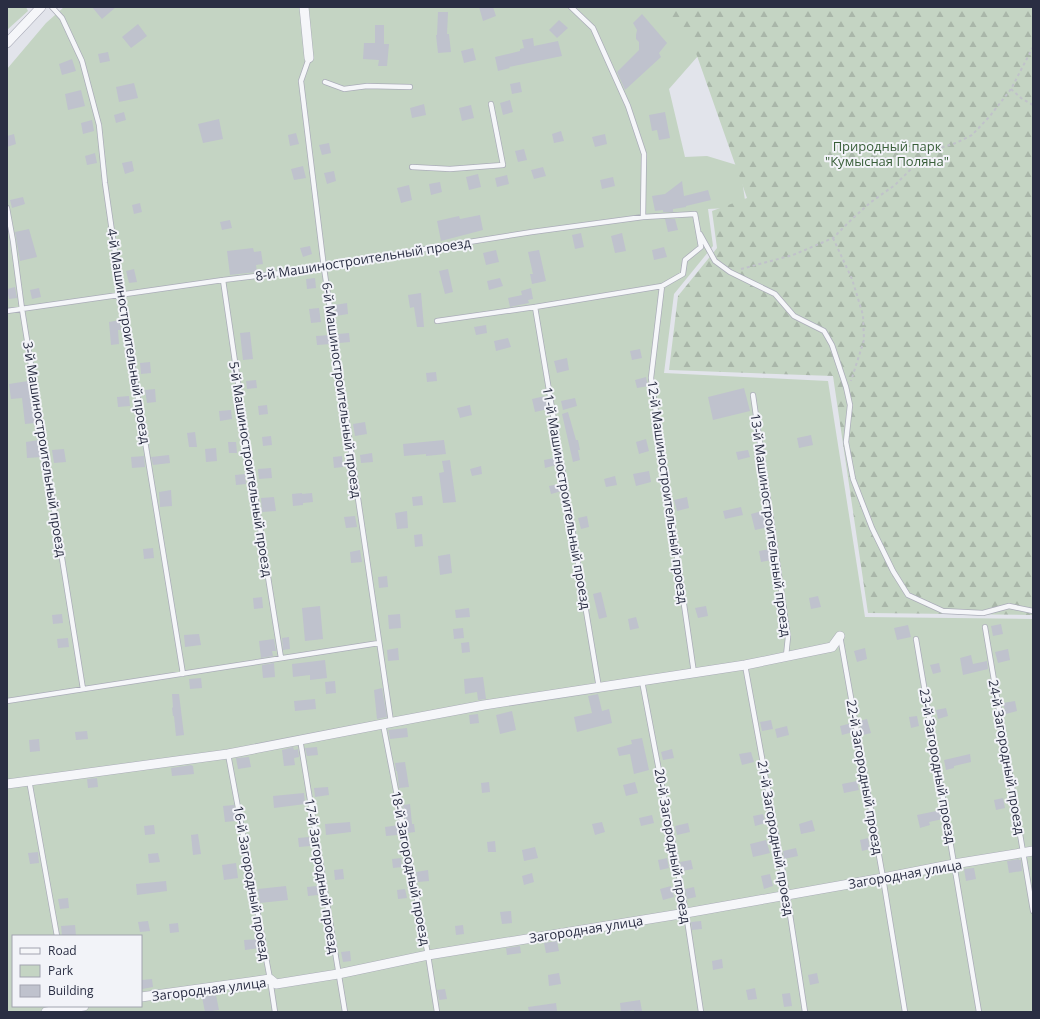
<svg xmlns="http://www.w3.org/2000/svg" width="1040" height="1019" font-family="'Open Sans',sans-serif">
  <defs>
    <pattern id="forest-firs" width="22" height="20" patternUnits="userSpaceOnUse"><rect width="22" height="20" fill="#c4d4c3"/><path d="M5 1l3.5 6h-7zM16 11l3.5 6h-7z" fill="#a9b6a9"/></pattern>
  </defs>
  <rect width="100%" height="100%" fill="#e2e4eb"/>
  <path fill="#c4d4c3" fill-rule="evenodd" d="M7,7H26L28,11L7,30Z
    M64,7H741L669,89L685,157L707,156L740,166L746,207L708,209L713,246L674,294L664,373L828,381L865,617L1033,619V1012H7V69L46,23ZM13,936H141V1006H13Z"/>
  <path fill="url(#forest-firs)" d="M662,7H1033V615L868,613L833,376L669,370L678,296L717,248L712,211L747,198L690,36Z"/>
  <path fill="#bfc2cd" d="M92,7H116L102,19Z
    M479,7H493L496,16L483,21Z
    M438,12H448L447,34H449L451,52L438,53L436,35H437Z
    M642,14L667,43L659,53L661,57L625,90L617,72L639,50V42L636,39V35L637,30L633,23Z
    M559,20L568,28L557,38L549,30Z
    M138,24L147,36L131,48L122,37Z
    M375,25H384V44H389L387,66H378L379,60L363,59L364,43H375Z
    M533,38L534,46L558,41L562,56L509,67L510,68L498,71L495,57L520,51V49L524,48L522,40Z
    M473,48L476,60L464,63L461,51Z
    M108,52L110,61L100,63L98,54Z
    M72,59L76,71L62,75L59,64Z
    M520,82L522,92L512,94L510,84Z
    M134,83L138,98L119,102L116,87Z
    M81,90L85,106L68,110L65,94Z
    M510,100L513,112L503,115L500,103Z
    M424,104L426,115L412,118L410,108Z
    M471,105L474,118L462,121L459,108Z
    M124,112L126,120L116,123L114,115Z
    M665,112L670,138L659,140L657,130L652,131L649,115Z
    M219,119L223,139L203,143L198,124Z
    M92,120L94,131L83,134L81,123Z
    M561,131L564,141L554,143L552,134Z
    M296,133L299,144L290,146L288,135Z
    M14,134L16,144L7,147V136Z
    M605,134L607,144L595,147L592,137Z
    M329,143L331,153L322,155L319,145Z
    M524,149L527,160L518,162L515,151Z
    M95,153L97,163L87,165L85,156Z
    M132,161L134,171L125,174L122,163Z
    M303,166L306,178L294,180L291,169Z
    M543,167L546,176L534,179L531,170Z
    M334,171L336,181L327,184L324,173Z
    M478,174L481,187L469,190L466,177Z
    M507,175L509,184L497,187L495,178Z
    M613,177L615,186L602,189L600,180Z
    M682,181L684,196L708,190L711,200L686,206V207L673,209V212H663V210L655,211L652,196L665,194Z
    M440,182L442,192L431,195L429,184Z
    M409,185L412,200L401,203L397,188Z
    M23,197L25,204L12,208L10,200Z
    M140,203L142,212L134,214L132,205Z
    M480,215L483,230L441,241L437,221L459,216L460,219Z
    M665,219H675L678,230L668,232Z
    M230,220L232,228L222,230L220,222Z
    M29,229L37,257L20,261L15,232Z
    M581,233L584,247L575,249L572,235Z
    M622,233L626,251L615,253L611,236Z
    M310,246L312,254L303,257L300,248Z
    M664,247L667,257L654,260L652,250Z
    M253,248L254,252L261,251L263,264L256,265L257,272L230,275L227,251Z
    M496,250L499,262L486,265L483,253Z
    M539,250L546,281L532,284L530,274H533L528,252Z
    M134,269L137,282L129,283L126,271Z
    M448,269L453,292L445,294L439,271Z
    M315,278L316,288L307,289L306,279Z
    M500,278L503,286L489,290L487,281Z
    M15,287L17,298L9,299L7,289Z
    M39,288L41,297L32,299L30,290Z
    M531,288L533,299L528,300L529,303L510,307L508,298L522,295L521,291Z
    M421,293L424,327H417L414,307L410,308L408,295Z
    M347,303L348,314L336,316L335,305Z
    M319,308L321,322L311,323L309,309Z
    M120,320L121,330H118L119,344L111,345L109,322Z
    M486,325L487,333L476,335L474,327Z
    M250,332L253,359L243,360L240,333Z
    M349,333L350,342L339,343L338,334Z
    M330,335L331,344L317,345L316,336Z
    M508,338L511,347L496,351L494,341Z
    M640,349L642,358L632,360L630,351Z
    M567,358L569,370L557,373L554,361Z
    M150,362L151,373L141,374L140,363Z
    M436,372L437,381L427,382L426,373Z
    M646,377L648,386L637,388L635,380Z
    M256,380L257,388L247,389L246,381Z
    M28,381L32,412H34L35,423L25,424L22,398L11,399L9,384Z
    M744,388L750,411L713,420L708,397Z
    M155,389L156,402L147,403L145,390Z
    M129,396L130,406L118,407L117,397Z
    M545,396L548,409L535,412L532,399Z
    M575,398L577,406L563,410L561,401Z
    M267,405L268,414L259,415L258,406Z
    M470,405L472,415L460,418L457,408Z
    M231,410L232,419L220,421L219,411Z
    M568,412L576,440H578L580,450H578L580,460L573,462L562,414Z
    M365,422L367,434L355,436L353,424Z
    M195,432L197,447H189L187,433Z
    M811,435L813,445L799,448L797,438Z
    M271,436L272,445L263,446L262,437Z
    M646,439L649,451L639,454L636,442Z
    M39,440L42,457L27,458L26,442Z
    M444,440L446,454L426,456V454L404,456L403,444Z
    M228,442H236L237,453H229Z
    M216,448L217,461L206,462L205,449Z
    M64,449L66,462L54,463L52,450Z
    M748,450L750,457L738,460L736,452Z
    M372,453L373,462L361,463L360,455Z
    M169,455L170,463L153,465L151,457Z
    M144,456L145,467L132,468L131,457Z
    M342,456L343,467L334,468L333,457Z
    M554,458L556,465L545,468L544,460Z
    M450,460L456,502L443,503L439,473L444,472L442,461Z
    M481,466L482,474L472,476L470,469Z
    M271,468L272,478L259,479L258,469Z
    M649,471L651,482L636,486L633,474Z
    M245,474L246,484L236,485L235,475Z
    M615,476L617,485L606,487L604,479Z
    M560,484L562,491L551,494L549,486Z
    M171,490L172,506L160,507L159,492Z
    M302,493V494L312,493L313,502L303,503V505L293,506L292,494Z
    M422,496L423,505L413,506L412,497Z
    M274,497L276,511L262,512L261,498Z
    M687,497L689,508L677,511L674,500Z
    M741,507L743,515L725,519L723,511Z
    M766,510L768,527L755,530L751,514Z
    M407,511L408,528L397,529L395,513Z
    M355,516L357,527L346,528L344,517Z
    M587,516L589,527L581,529L578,518Z
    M422,534L423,546L415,547L414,535Z
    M153,548L154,558L144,559L143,549Z
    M769,549L772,560L761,562L759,551Z
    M360,550L362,562L351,563L350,552Z
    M450,554L452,573L440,575L438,556Z
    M387,576L388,587L379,588L378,577Z
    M601,592L607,617L599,619L593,594Z
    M818,596L821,607L811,609L809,598Z
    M262,597L263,608L254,609L253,598Z
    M320,606L323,639L305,641L302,608Z
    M706,606L708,616L698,618L695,608Z
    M469,608L470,617L456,618L455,610Z
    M62,614L63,623L53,624L52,615Z
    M400,614L401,628L389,629L388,615Z
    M636,617L639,628L630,630L628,619Z
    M1001,624L1003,634L993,636L991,626Z
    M908,625L911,637L897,640L894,628Z
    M463,628L464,638L454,639L453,629Z
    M199,634L201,645L185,647L184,635Z
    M289,637L290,649L283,650L282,638Z
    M68,638L69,647L58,648L57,639Z
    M274,639L276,651H272L273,656L261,658L259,641Z
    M469,642L470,652L462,653L461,643Z
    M398,648L399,660L388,661L387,650Z
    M865,648L867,659L857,662L854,651Z
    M1008,649L1010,660L998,663L995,652Z
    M971,655L973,664L987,661L988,669L963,675L960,658Z
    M325,660L327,678L310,680V675L293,677L292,664Z
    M274,663L275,677L263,678L262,667V665Z
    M939,663L941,672L933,674L930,665Z
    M483,677L486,699L478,700L477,692L465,694L464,679Z
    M201,678L202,688L190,689L189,679Z
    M335,681L336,693L326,694L325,682Z
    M382,688L387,717L377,719L374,690Z
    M172,694H179L184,735L176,736L174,716H173L172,708L173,707Z
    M598,694L602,711L609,709L612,723L577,732L574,717L592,713L588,696Z
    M315,699L316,709L295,711L294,701Z
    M1015,701L1017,711L1006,714L1003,703Z
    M946,708L948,716L938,719L936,710Z
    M512,711L516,730L500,734L496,715Z
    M478,714L479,723L470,724L469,715Z
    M917,716L919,726L911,728L909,717Z
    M867,719L871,733L863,735L862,730H861L859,721Z
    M771,720L773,729L762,731L760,722Z
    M852,723L853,732L842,735L840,726Z
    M787,726L789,735L777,738L775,729Z
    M407,728L408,737L390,739L388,729V730Z
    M87,731L88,739L76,740L75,732Z
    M642,738L649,770L634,774L630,754L619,756L617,748L632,744L631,740Z
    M39,739L40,751L30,752L29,740Z
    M293,747L294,750L298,749L299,757L294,758L295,765L284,766L282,750Z
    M317,747L318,755L307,756L305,748Z
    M672,749L674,758L663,760L661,752Z
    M751,752L754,762L742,765L739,754Z
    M970,754L971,762L954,766V768L946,770L944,760Z
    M249,757L251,767L238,769L236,758Z
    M405,762L409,787L399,788L397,771H396L395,763Z
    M191,765L193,766L194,774L172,776L171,768Z
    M97,778L98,787L88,788L87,779Z
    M857,781L859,790L844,793L842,784Z
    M489,782L490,792L482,793L481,783Z
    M635,782L638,793L626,796L623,785Z
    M328,787L329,795L315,797L314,788Z
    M304,793L305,804L274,808L273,796Z
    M1003,798L1005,808L996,810L994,800Z
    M410,804L412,824H414L415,832L408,833L403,805Z
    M234,805L236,815H235V821L225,822L223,806Z
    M941,810L943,819L929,822L930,825L920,828L917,815Z
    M763,814L766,823L755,826L753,816Z
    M652,815L654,823L641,826L639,818Z
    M812,820L815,831L801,834L799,824Z
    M350,822L351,832L326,835L325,824Z
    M602,822L605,832L595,835L592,824Z
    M688,823L690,832L677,835L675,826Z
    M154,825L155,834L145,835L144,826Z
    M399,825L401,834H397V835L386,836L385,827Z
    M198,834L201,854L193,855L191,835Z
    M309,837L310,846L299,847L298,838Z
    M868,838L870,849L862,851L860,840Z
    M766,840L770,853L753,857L750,844Z
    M495,841L496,852H488L487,842Z
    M535,847L538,858L524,861L522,850Z
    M796,848L798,856L784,859L783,851Z
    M38,852L39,863L30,864L28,853Z
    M158,853L160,862L149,863L148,854Z
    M401,858L402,867L393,868L392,859Z
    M667,858L669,868L660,870L658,860Z
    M1019,859V860H1021L1022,871L1009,873L1007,861Z
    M691,860L693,869L682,871L680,862Z
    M236,863L238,878L224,880L222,865Z
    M974,868L976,879L966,881L964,869Z
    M343,869L344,879L335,880L334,870Z
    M428,870L429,881L418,882L416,872Z
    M532,873L534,882L524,885L522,876Z
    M770,874L773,886L764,889L761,876Z
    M166,881L167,891L137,895L136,884Z
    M286,886L288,900L260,903L258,889Z
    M317,886L318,895L308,896L307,887Z
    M671,886L674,897L663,900L660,889Z
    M694,887L696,897L687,899L685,889Z
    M405,889L407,898L398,899L397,890Z
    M68,898L69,908L60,909L58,899Z
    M511,911L512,923L502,924L500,912Z
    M148,921L150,931L140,932L138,922Z
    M701,921L702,929L692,930L691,922Z
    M178,923L179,932L170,933L169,924Z
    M75,925L76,936H62L61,926Z
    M463,925L464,934L456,935L455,926Z
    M259,939L260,948L245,950L244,940Z
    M557,941L559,951L546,953L544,943Z
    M520,946L521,953L507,955L506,948Z
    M350,951L351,961L343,962L341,952Z
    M722,959L723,968L713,970L712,961Z
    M559,973L561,984L549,986L548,975Z
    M817,973L819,983L810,985L808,975Z
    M152,979L153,987L142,989V980Z
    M755,988L757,999L748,1000L746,990Z
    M445,989L447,999L439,1000L437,990Z
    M790,993L792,1006L784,1007L782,994Z
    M216,995L219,1010L205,1012L202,997Z
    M640,1000L642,1011L634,1012V1010L621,1012L620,1003Z
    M556,1003L557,1011L549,1012H529L528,1007Z"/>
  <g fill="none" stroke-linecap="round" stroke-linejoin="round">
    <defs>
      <path id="service" d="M52,7L62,18L82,61L99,125L105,183L121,294L183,674
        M571,7L593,28L628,106L644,154L643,217
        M309,58L301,81L324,268L391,722
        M325,82L344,89L367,86L410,87
        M412,167L450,169L503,165L491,104
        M7,208L13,241L22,309L83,689
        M700,234L715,261L730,272L775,294L794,316L824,331L832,345L846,387L850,405L846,442L853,479L872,528L893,571L908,595L943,611L983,613L1009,606L1033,611
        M223,280L245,430L249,458L281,658
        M662,286L651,378L694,673
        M535,307L599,688
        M7,311L223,280L324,268L425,249L532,232L643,217L695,214L701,247L685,260L683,274L662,286L535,307L437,321
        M753,395L788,637L786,656
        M985,627L1033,911
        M840,636L883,878L905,1012
        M916,639L979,1012
        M745,665L787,895L805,1012
        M642,681L686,913L701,1012
        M7,701L379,643
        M383,724L428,955L437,1012
        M300,739L345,1012
        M228,754L270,979L275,1012
        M29,780L57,936"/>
      <path id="minor" d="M304,7L309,58
        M7,43L41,7
        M7,784L228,754L383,724L484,705L745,665L832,647L840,636
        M141,997L270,979L276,984L338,974L428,955L686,913L883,878L954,864L1033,851
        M46,1012L84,1006"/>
    </defs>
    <use href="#service" stroke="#abadb9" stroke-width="6"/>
    <use href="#minor" stroke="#abadb9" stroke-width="10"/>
    <path stroke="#c0c2ca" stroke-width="2" stroke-dasharray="3 3" stroke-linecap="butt" d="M1011,89L1021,98L1033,105
      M833,238L852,279L863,315L864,340L851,381
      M741,269L793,255L833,238L852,219L871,202L895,185L919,161L930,151L956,143L972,135L990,116L1011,89L1033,47"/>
    <use href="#service" stroke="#f5f6f9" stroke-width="4.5"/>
    <use href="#minor" stroke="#f5f6f9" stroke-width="9"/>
  </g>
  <g text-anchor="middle" stroke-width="4" stroke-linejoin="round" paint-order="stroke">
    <g font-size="13" fill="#385e38" stroke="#f2f3f8">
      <text x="887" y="151">Природный парк<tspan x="887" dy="15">"Кумысная Поляна"</tspan></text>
    </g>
    <g font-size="13" fill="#2a2e43" stroke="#f2f3f8">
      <text transform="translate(363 259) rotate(-9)" y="5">8-й Машиностроительный проезд</text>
      <text transform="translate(129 336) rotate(81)" y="5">4-й Машиностроительный проезд</text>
      <text transform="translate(342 390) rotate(82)" y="5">6-й Машиностроительный проезд</text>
      <text transform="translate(45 449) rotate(81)" y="5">3-й Машиностроительный проезд</text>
      <text transform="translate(251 469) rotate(81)" y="5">5-й Машиностроительный проезд</text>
      <text transform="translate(668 492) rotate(82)" y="5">12-й Машиностроительный проезд</text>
      <text transform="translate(567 498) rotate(80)" y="5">11-й Машиностроительный проезд</text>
      <text transform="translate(771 525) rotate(82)" y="5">13-й Машиностроительный проезд</text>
      <text transform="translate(1007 757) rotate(80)" y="5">24-й Загородный проезд</text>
      <text transform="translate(938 766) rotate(80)" y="5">23-й Загородный проезд</text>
      <text transform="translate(865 777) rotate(80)" y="5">22-й Загородный проезд</text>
      <text transform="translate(776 838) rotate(80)" y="5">21-й Загородный проезд</text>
      <text transform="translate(673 846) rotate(80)" y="5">20-й Загородный проезд</text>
      <text transform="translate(411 868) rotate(79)" y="5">18-й Загородный проезд</text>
      <text transform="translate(905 874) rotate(-10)" y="5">Загородная улица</text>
      <text transform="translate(322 876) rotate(81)" y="5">17-й Загородный проезд</text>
      <text transform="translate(252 883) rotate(80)" y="5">16-й Загородный проезд</text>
      <text transform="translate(586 929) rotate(-9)" y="5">Загородная улица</text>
      <text transform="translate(209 989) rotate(-7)" y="5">Загородная улица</text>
    </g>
  </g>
  <rect width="1040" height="1019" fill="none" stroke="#2a2e43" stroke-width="16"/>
  <rect x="12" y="935" width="130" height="72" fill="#f2f3f8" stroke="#a2a4b0"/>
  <rect x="20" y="948" width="20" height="6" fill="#f5f6f9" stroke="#a2a4b0"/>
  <text x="48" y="955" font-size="12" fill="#2a2e43">Road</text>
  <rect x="20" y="965" width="20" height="12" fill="#c4d4c3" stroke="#a2a4b0"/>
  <text x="48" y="975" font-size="12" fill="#2a2e43">Park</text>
  <rect x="20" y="985" width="20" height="12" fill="#bfc2cd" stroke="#a2a4b0"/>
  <text x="48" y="995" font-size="12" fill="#2a2e43">Building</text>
</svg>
